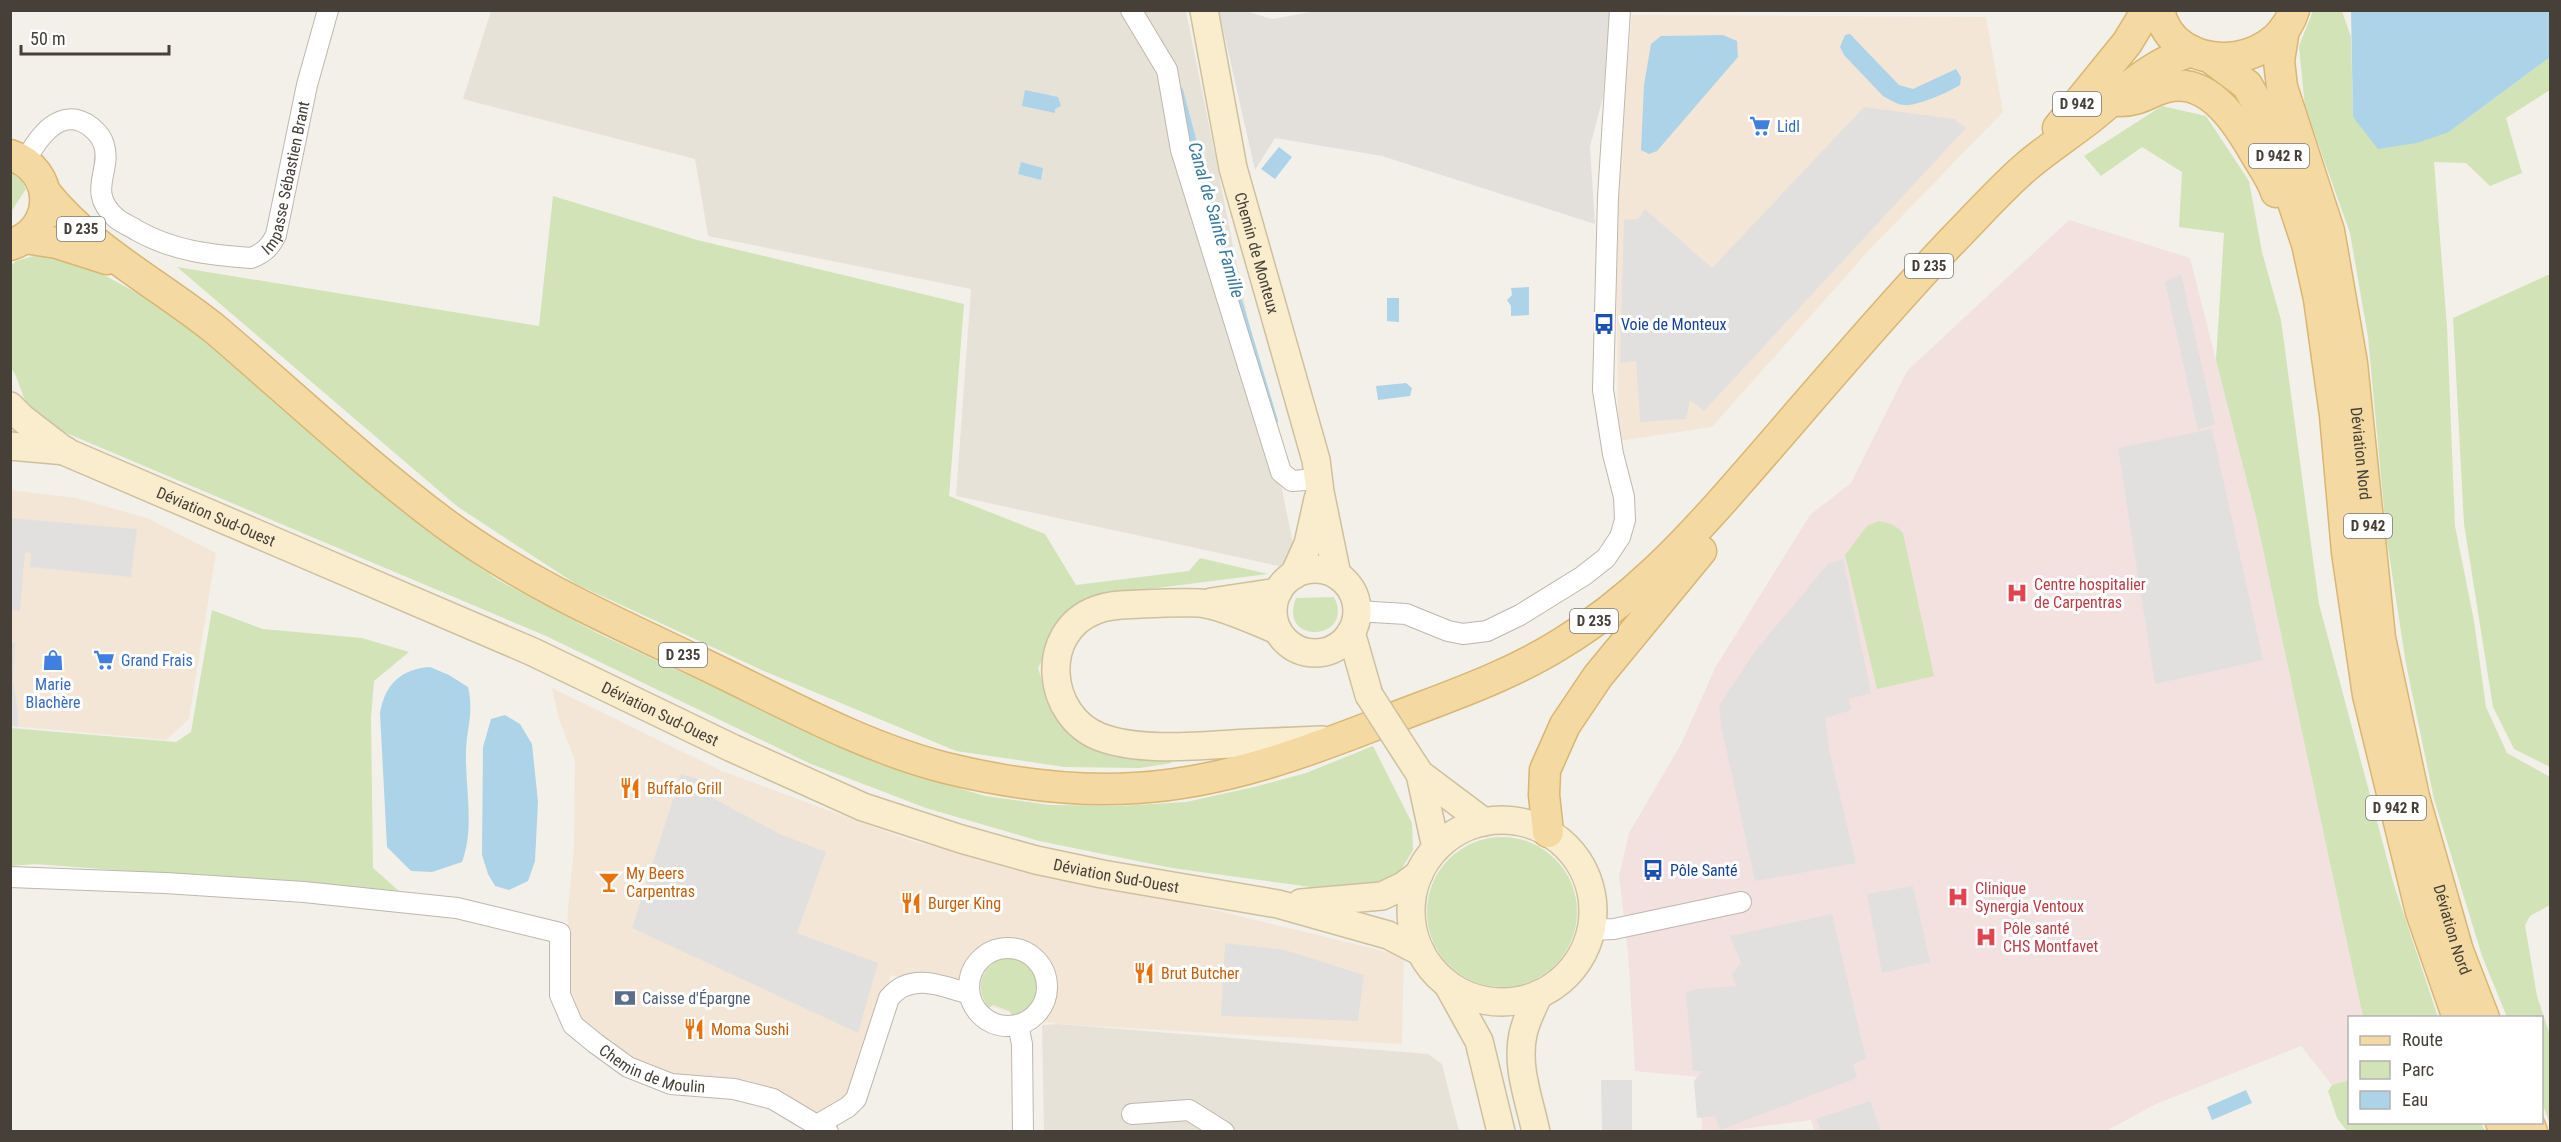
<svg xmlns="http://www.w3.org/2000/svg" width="2561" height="1142" font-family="'Roboto Condensed',sans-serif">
  <rect width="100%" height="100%" fill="#f3f0ea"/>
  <path fill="#e7e2d8" d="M491,11H1186L1294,549L1283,567L956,496L971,289L708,236L695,159L463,99Z
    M1058,1024L1428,1054L1442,1064L1459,1131H1044L1042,1025Z"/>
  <path fill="#f3e6d7" d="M1632,15L1986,17L2003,112L1871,248L1712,427L1618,441L1616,212Z
    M10,490L76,498L147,518L216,553L189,719L166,740L11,726Z
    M552,688L722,771L912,841L1164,898L1404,956L1402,1044L1058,1024L1031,1019L891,975L849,1099L832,1111L815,1112L748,1080L670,1075L622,1052L573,1012L565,994L568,908L574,849L575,760L559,719Z"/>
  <path fill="#e3dfdb" d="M1316,11H1610L1603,97L1590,147L1595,224L1382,156L1275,138L1255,170L1219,11H1245L1272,19Z"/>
  <path fill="#f2e1df" d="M2069,220L2190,258L2256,517L2363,1017L2350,1018L2349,1080L2332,1085L2301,1046L2156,1104L2106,1131L1815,1132L1811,1120L1726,1131H1702L1699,1077L1635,1071L1628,952L1619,876L1629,833L1681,744L1715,668L1810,515L1851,483L1907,371Z"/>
  <path fill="#d1e3b7" d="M2313,11H2342L2351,37L2353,117L2449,132L2550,57V90L2506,118L2522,173L2490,186L2466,163L2434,162L2447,327L2455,526L2474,621L2486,707L2507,753L2550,777V905L2530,916L2525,925L2537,996L2550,1035V1124L2542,1102V1018L2507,1017L2482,956L2434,799L2406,664L2387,541L2368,337L2350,233L2305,107L2299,46Z
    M2162,106L2206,116L2249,181L2262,252L2281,320L2319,604L2394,885L2438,1017H2363L2256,517L2216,360L2224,233L2179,227L2182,172L2142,147L2101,176L2084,156Z
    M11,173L22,181L26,189L11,212Z
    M553,196L697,240L964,304L949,496L1045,534L1076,585L1189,571L1200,558L1268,574L1149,589L1067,613L1038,668L1051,708L1072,735L1165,757L1172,763L1140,768L1065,767L956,751L764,671L576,584L458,507L177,267L539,326Z
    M44,253L69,258L104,275L137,293L189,328L431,534L498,580L599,634L879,764L985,796L1050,805L1118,806L1186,802L1254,787L1306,773L1373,746L1412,823L1413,850L1399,873L1379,883L1311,887L1172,868L1039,841L926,808L811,764L546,636L45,424L27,406L16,376L11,368L10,267L16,261Z
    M2550,274V767L2514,749L2493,707L2464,524L2453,318Z
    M1879,521C1889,523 1896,525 1903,533L1934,676L1877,689L1845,555L1867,526Z
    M1334,597C1356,641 1277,646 1296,598Z
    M212,610L263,629L362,638L409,652L374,681L371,717L373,868L399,891L35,864L11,866V728L176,742L191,732Z
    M1427 912a75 75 0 1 1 150 0a75 75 0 1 1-150 0Z
    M1008,957C1048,959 1051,1007 1012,1016L1010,1011L993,1005L989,1008C973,987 982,963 1008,957Z
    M2349,1080L2350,1122L2481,1123L2485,1131H2347L2337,1118L2328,1091L2332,1085Z"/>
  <path fill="#e2e0de" d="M1864,107L1954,119L1966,128L1704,411L1690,400L1686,419L1640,422L1636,361L1620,363L1624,220L1638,219L1645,209L1712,268Z
    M2181,274L2215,424L2198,430L2165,282Z
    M2212,429L2263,660L2155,684L2118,448Z
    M10,518L137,529L131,577L30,567L31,553L25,552L20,611L11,610Z
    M1843,559L1871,693L1849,699L1851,710L1825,718L1829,750L1856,863L1755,881L1722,730L1719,706L1756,650L1828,564Z
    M10,643H15L13,681L18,712V727L11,726Z
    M681,774L711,783L707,795L780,834L826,852L797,933L878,963L858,1033L632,928Z
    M1913,886L1930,962L1882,973L1867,894Z
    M1832,914L1866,1059L1853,1064L1857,1078L1720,1130L1715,1116L1697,1118L1694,1081L1702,1071H1693L1686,992L1698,989L1736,986L1732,974L1741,963L1730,936Z
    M1225,943L1285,950L1364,975L1358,1021L1221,1016Z
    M1601,1080H1632V1131H1602Z
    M1870,1101L1881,1131H1821L1816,1119Z"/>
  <path fill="#add3e9" d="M2351,11H2550V57L2449,132L2417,143L2378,149L2353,117Z
    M1850,34L1899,85L1913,89L1956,69L1961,77L1960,85C1949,92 1918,106 1905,105C1898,105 1890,100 1883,96L1844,55L1840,47L1845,35Z
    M1723,35L1737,41L1738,57L1657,151L1649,154L1641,150L1644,85L1651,44L1661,36Z
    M1025,90L1058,97L1061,106L1055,109V113L1022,106Z
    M1279,147L1292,157L1275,179L1261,169Z
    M1021,162L1043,168L1041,180L1018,174Z
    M1529,287V315L1511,316V306L1507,300L1512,295L1511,288Z
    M1387,298H1399V322L1387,321Z
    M1406,383L1412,388L1410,396L1378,400L1376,386Z
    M430,667L449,675L468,687C474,713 467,726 466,751C465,788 475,827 462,862L432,872L411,871L387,847L380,713C385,684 401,669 430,667Z
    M505,715L520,724L532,744L538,802L535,861L528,881L509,890L495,886L488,874L482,855L483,747L491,719Z
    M2246,1090L2252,1103L2212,1120L2207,1107Z"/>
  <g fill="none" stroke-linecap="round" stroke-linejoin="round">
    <path stroke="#add3e9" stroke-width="6" d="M1180,90L1210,203L1275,421"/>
    <defs>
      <g id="minor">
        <path d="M1131,10L1167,70L1181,150L1281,472L1292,481L1318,479"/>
        <path id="s1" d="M25,161C38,138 60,104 91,127C97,132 102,137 104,145C112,172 86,191 116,218C122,223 130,226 136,230C173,251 210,255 251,258C264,253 270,247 276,235L307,85L328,10"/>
        <path d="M1357,611L1406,614L1448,631L1463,634L1487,631L1520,615L1583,576L1606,558L1620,537L1625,520L1624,497L1613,454L1603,390L1608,197L1620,10"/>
        <path id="s2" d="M10,877L165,883L304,892L457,908L560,933V995L573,1025L595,1043L628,1067L671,1084L734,1089L773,1099L828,1132"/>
        <path d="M1591,930L1614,929L1741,902"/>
        <circle cx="1008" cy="987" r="39"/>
        <path d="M1018,1025L1022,1044L1023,1132"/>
        <path d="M1132,1114L1189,1110L1224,1132"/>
        <path d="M817,1125L848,1107L856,1099L889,998C910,972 941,985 969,994"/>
      </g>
      <g id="secondary">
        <path id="s3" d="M1204,10L1233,168L1316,460L1320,492L1337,575"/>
        <path id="s4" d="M10,406L23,419L66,452L533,652L732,748L863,807L961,839L1036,860L1102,874L1278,904L1388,935L1421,952"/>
        <path d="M10,446L66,451"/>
        <circle cx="1315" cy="611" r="42"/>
        <path d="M1294,575L1308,544L1318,499"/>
        <path d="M1211,602L1278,592"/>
        <path d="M1277,630C1258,622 1221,605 1200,603C1181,602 1161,603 1141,604C1126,605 1111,604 1096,610C1038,632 1046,716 1100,737C1142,753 1206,745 1249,743C1274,742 1298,741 1322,740"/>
        <path d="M1351,632L1369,695"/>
        <path d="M1414,765L1420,774L1484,822"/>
        <path d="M1420,774L1436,848"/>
        <circle cx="1502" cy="911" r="91"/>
        <path d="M1301,903L1382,896L1403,886L1419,874"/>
        <path d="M1448,985L1479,1041L1501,1132"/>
        <path d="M1536,1132C1529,1099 1516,1067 1523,1034C1526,1020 1533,1007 1539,994"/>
      </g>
      <g id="primary">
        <path d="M2159,10C2173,76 2275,72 2294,10"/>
        <path id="s5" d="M2284,29L2279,61L2282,87L2329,231L2352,363L2380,638L2414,797L2458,951L2484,1018"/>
        <path d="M2211,58L2247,85L2264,115L2307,244L2319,299L2335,415L2347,552L2368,695L2421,912L2458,1018"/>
        <path d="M2120,101C2142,101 2152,89 2172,86C2212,80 2240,127 2256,155C2263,167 2272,179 2276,192"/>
        <path d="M2058,128L2127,43L2147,10"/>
        <path d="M10,155C57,170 57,230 10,245"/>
        <path d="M45,192C91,250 159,284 216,330C291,394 365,464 444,523C521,580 608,619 695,660C776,698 859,746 946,768C1007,783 1073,792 1136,788C1223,783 1307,752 1388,720C1447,697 1508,677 1562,643C1631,601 1685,544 1738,483C1809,402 1877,320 1951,242C1976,217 2000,189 2027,166C2048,148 2072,133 2093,116C2125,90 2152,63 2192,51"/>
        <path d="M25,238L57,243L107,259"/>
        <path d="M1548,832L1544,795L1545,770L1565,725L1598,676L1701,551"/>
        <path d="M2501,1122L2505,1132"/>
        <path d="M2528,1122L2532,1132"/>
      </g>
    </defs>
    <use href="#minor" stroke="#beb7ad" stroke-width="22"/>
    <use href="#secondary" stroke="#cec09e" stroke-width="30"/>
    <use href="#primary" stroke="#d8b673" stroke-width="33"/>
    <use href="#minor" stroke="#fff" stroke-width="20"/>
    <use href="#secondary" stroke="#f9edce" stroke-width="27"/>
    <use href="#primary" stroke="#f4daa2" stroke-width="30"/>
    <defs>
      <path id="secondary-bridge" d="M1369,695L1414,765"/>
    </defs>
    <use href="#secondary-bridge" stroke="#cec09e" stroke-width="30" stroke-linecap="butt"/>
    <use href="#secondary-bridge" stroke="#f9edce" stroke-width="27"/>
  </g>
  <defs>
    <symbol id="supermarket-bare" viewBox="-9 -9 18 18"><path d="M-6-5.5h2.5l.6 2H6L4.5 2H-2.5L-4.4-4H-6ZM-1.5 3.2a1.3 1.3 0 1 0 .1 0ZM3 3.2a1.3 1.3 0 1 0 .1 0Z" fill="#3f7fe0" stroke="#fff" stroke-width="2.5" paint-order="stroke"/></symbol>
    <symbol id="bus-bare" viewBox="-9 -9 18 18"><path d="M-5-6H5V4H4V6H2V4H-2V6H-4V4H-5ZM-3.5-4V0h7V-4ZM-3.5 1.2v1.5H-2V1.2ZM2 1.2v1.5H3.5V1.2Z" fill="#1a4fb4" stroke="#fff" stroke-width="2.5" paint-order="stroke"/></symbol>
    <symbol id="hospital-bare" viewBox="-9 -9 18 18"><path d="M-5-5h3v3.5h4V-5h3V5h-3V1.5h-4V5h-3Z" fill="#e0444e" stroke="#fff" stroke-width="2.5" paint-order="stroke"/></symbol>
    <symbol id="shop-bare" viewBox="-9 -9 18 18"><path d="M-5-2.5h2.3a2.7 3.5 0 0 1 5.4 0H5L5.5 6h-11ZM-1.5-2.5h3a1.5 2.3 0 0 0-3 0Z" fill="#3f7fe0" stroke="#fff" stroke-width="2.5" paint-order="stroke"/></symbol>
    <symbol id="restaurant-bare" viewBox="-9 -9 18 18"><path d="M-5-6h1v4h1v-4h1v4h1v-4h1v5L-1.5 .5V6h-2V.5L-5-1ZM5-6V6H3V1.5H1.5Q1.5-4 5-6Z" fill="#e8710a" stroke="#fff" stroke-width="2.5" paint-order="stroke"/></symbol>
    <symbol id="bar-bare" viewBox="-9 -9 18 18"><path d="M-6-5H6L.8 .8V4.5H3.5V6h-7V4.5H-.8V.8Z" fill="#e8710a" stroke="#fff" stroke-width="2.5" paint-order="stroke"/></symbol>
    <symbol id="bank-bare" viewBox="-9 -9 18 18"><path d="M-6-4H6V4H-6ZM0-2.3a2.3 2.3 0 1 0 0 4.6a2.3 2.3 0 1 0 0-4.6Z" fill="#5c6f8a" stroke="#fff" stroke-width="2.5" paint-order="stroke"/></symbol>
  </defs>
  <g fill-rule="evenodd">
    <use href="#supermarket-bare" x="1745" y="111" width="30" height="30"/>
    <use href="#bus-bare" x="1589" y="309" width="30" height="30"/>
    <use href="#hospital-bare" x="2002" y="578" width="30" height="30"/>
    <use href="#shop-bare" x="38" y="645" width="30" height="30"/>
    <use href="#supermarket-bare" x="89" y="645" width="30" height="30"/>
    <use href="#restaurant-bare" x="615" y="773" width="30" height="30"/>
    <use href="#bus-bare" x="1638" y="855" width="30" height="30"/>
    <use href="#bar-bare" x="594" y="867" width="30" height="30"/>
    <use href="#hospital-bare" x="1943" y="882" width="30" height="30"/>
    <use href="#restaurant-bare" x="896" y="888" width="30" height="30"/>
    <use href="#hospital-bare" x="1971" y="922" width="30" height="30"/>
    <use href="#restaurant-bare" x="1129" y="958" width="30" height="30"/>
    <use href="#bank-bare" x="610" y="983" width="30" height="30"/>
    <use href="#restaurant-bare" x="679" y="1014" width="30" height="30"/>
  </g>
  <g text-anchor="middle" stroke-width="6" stroke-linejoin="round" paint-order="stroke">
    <g fill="#fff" stroke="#7e7974" stroke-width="1.5">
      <rect x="2053" y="92" width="48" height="24" rx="4.5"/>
      <rect x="2249" y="144" width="60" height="24" rx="4.5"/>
      <rect x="57" y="217" width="48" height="24" rx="4.5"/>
      <rect x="1905" y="254" width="48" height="24" rx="4.5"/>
      <rect x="2344" y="514" width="48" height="24" rx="4.5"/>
      <rect x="1570" y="609" width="48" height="24" rx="4.5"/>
      <rect x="659" y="643" width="48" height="24" rx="4.5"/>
      <rect x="2366" y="796" width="60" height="24" rx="4.5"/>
    </g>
    <g font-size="15" font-weight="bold" fill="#464039">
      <text x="2077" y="109">D 942</text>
      <text x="2279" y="161">D 942 R</text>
      <text x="81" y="234">D 235</text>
      <text x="1929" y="271">D 235</text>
      <text x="2368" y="531">D 942</text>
      <text x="1594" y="626">D 235</text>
      <text x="683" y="660">D 235</text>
      <text x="2396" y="813">D 942 R</text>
    </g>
    <g font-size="16" fill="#366cbe" stroke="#fff" text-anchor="start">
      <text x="1777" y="132">Lidl</text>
      <text x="121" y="666">Grand Frais</text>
      <text x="53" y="690" text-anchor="middle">Marie<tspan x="53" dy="18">Blachère</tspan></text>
    </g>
    <g font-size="16" fill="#464039" stroke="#fff">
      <text dy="6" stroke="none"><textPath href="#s1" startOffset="423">Impasse Sébastien Brant</textPath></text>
      <text dy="6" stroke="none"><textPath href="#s3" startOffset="249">Chemin de Monteux</textPath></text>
      <text dy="6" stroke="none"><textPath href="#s5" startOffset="435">Déviation Nord</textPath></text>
      <text dy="6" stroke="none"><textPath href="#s4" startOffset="236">Déviation Sud-Ouest</textPath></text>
      <text dy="6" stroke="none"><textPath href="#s4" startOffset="722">Déviation Sud-Ouest</textPath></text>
      <text dy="6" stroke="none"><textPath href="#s4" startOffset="1208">Déviation Sud-Ouest</textPath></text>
      <text dy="6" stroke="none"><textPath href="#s5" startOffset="921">Déviation Nord</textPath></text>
      <text dy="6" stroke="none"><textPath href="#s2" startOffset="742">Chemin de Moulin</textPath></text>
    </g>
    <g font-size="16" fill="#164399" stroke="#fff" text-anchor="start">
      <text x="1621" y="330">Voie de Monteux</text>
      <text x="1670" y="876">Pôle Santé</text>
    </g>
    <g font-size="16" fill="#be3a42" stroke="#fff" text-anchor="start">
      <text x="2034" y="590">Centre hospitalier<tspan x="2034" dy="18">de Carpentras</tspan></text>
      <text x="1975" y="894">Clinique<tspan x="1975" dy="18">Synergia Ventoux</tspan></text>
      <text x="2003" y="934">Pôle santé<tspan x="2003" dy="18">CHS Montfavet</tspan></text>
    </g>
    <g font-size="16" fill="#c56008" stroke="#fff" text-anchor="start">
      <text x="647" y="794">Buffalo Grill</text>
      <text x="626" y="879">My Beers<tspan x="626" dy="18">Carpentras</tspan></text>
      <text x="928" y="909">Burger King</text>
      <text x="1161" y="979">Brut Butcher</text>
      <text x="711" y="1035">Moma Sushi</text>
    </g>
    <g font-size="16" fill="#4e5e75" stroke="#fff" text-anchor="start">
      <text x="642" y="1004">Caisse d'Épargne</text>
    </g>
    <g font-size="18" font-style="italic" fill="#3a79a0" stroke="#fff">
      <text transform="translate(1216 220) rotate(74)" y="6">Canal de Sainte Famille</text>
    </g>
  </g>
  <rect width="2561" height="1142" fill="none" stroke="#464039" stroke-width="24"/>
  <rect x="2348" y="1016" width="195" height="108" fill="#ffffff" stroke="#b5b3b0" stroke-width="1.5"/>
  <rect x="2360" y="1036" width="30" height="9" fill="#f4daa2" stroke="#b5b3b0" stroke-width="1.5"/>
  <text x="2402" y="1046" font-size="18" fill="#464039">Route</text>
  <rect x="2360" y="1061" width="30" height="18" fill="#d1e3b7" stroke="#b5b3b0" stroke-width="1.5"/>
  <text x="2402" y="1076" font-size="18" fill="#464039">Parc</text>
  <rect x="2360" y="1091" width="30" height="18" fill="#add3e9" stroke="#b5b3b0" stroke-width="1.5"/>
  <text x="2402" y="1106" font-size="18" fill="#464039">Eau</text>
  <path d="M21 45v9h148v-9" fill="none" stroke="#464039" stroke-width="3"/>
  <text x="30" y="45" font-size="18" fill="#464039" stroke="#ffffff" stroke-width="4.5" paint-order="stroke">50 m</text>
</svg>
